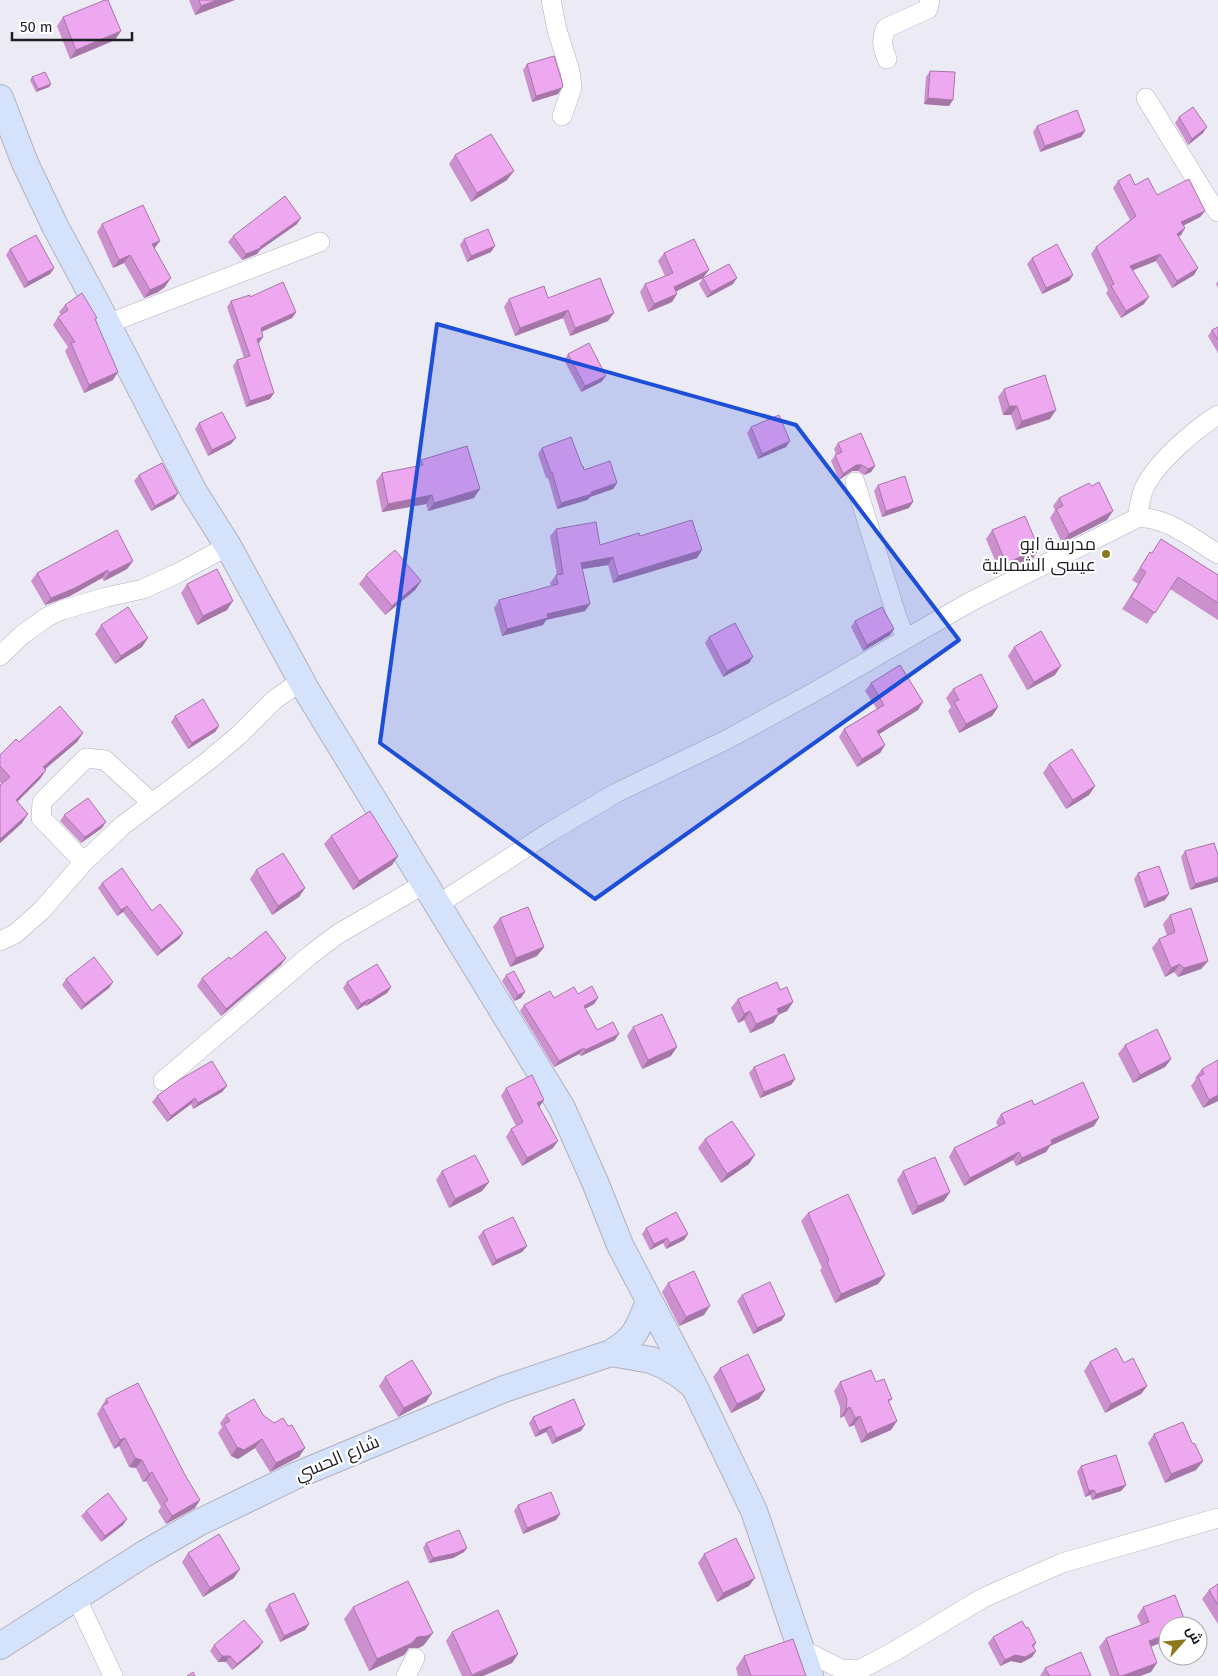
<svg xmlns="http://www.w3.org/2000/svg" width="1218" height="1676" font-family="'Fira Sans',Cairo,sans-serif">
  <rect width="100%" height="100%" fill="#ebeaf5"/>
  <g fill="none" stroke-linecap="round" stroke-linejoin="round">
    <defs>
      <path id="street" d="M551,0L557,30L570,71L572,88L562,116
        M887,59C882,47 881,40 886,28L928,9L930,0
        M1146,98L1206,196L1218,212
        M107,324L320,242
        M855,482L897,617L906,639
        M1137,518C1139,509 1140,500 1143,491C1153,465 1195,429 1218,415
        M0,656L22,635L47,617L62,610L107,597L143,589L178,573L228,546
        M84,862L41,818L42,802L86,758L105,760L152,803
        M437,905L550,832L616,793L726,740L816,691L970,602L1137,518C1164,515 1195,540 1218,554
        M0,941L15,934L42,910L84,862L122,826L208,761L239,735L274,700L301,681
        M163,1081L309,956L338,934L424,884
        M76,1597L113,1676
        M803,1650L841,1669L859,1670L895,1651L983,1598L1062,1563L1218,1518
        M406,1676L415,1658"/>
      <path id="secondary" d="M0,98L25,163L55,226L99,308L194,492L228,546L307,691L562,1108L595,1182L620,1245L695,1388L754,1511L810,1676
        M611,1353C638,1336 637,1329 649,1302
        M0,1646L144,1554L198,1523L295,1476L504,1389L611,1353L651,1360L665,1366L680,1375L691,1384"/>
    </defs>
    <use href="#street" stroke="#b2b0bb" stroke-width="20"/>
    <use href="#secondary" stroke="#b2b0bb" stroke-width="28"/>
    <use href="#street" stroke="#fff" stroke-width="19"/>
    <use href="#secondary" stroke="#d4e2fb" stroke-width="26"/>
  </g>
  <path fill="#cc90ce" d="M189,0H235L195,15Z
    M63,17L115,40L70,59L57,26Z
    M527,64L558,94L532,102L523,70Z
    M930,71L949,106L924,104L926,77Z
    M32,77L51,84L49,87L36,92L30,80Z
    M1179,117L1203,133L1188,145L1175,123Z
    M1037,126L1085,131L1081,137L1040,152L1033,132Z
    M455,155L507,180L471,202L449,164Z
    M1118,181L1135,185L1157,195L1205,211L1200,217L1184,225L1185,228L1181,235L1179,236L1194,275L1172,288L1156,261L1133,270L1144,304L1121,318L1106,293L1108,290L1091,254L1096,247L1130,220L1113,188Z
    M102,224L165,287L158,292L144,298L124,263L113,268L97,232Z
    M297,224L260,250L257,254L242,260L228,242L233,236Z
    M464,239L491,252L467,262L460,245Z
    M10,249L54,268L50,274L24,288L6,255Z
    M664,253L703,278L676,291L677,294L672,302L648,312L640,292L645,284L665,276L658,261Z
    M1032,258L1073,275L1069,281L1042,294L1027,264Z
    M703,278L733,284L707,298L699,284Z
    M1218,281V288L1216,284Z
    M250,297L296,312L292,318L262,332L259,343H258L270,399L246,407L233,366L237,360L244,358L227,307L231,301Z
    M548,298L608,321L570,336L563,318L515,336L504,307L509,299Z
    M65,305L97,318L96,320L113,380L84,393L65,351L68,347L53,325L58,317L61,315L59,312Z
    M1218,327V353L1208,336L1212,330Z
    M568,354L606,376L601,382L581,392L564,360Z
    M1004,389L1050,419L1016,430L1011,415H1003L998,397Z
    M199,423L231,444L208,456L195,429Z
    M751,427L786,447L758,459L747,433Z
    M838,443L875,466L871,472L864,475L858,471H852L839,480L831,461L836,454L834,449Z
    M542,448L582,466L584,470L617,483L613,489L590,497L587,500L557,509L548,478H546L538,454Z
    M421,460L474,498L428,511L426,504L382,512L376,481L382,473L416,467Z
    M139,475L178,493L174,499L151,511L134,481Z
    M878,485L909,508L882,517L874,491Z
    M1059,498L1107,520L1062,543L1050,518L1055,510L1053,506Z
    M556,529L600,545L640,536L702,550L697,558L613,583L608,565L582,569L585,611L546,620L543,625L502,636L494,608L499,600L551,586L550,583L556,575H557L550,536Z
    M992,530L1039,549L1033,558L1000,572L986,539Z
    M1161,539L1218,575V620L1170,589L1147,624L1122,609L1138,584L1132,580L1150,552L1152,553Z
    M133,561L127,569L104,581L102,578L70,596L45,605L31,581L37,573Z
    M366,575L421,581L415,590L385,615L359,584Z
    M187,584L227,610L197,625L181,593Z
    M855,621L894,629L890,635L863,651L851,627Z
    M101,625L142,647L115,664L95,634Z
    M709,637L749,663L723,677L705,643Z
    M1014,647L1055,675L1027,690L1008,656Z
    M871,683L923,702L918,710L879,734L885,745L880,753L857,767L839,737L844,729L877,709L865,691Z
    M953,689L998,707L992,716L959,733L948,711L951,707L946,698Z
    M175,716L219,726L215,732L188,749L171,722Z
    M83,733L77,742L45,769L46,770L40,779L18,801L22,823L0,843V785L2,784L0,782V755L19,742Z
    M1049,764L1095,786L1089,795L1066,809L1043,773Z
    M64,815L102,828L81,843L60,821Z
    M331,836L398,856L392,865L353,890L324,844Z
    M1185,851L1218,855L1190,890L1181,857Z
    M256,870L305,888L299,897L272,915L250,879Z
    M1138,873L1165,900L1144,908L1134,879Z
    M102,883L152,911L183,933L179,939L157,956L123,912L117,916L98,888Z
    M1170,915L1208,961L1201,969L1178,977L1174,972L1165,977L1152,948L1159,939L1167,936L1163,924Z
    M500,918L544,947L537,956L510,967L493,927Z
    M286,958L281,965L221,1016L197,986L202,978L231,959Z
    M506,975L521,998L514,1001L502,981Z
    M66,979L113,982L109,988L81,1010L62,985Z
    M347,982L391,987L387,993L366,1006L365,1005L357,1010L343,988Z
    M780,990L793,1002L787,1011L779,1014L773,1023L750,1033L744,1020L738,1023L731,1008L738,999Z
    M578,994L598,998L594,1004L585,1009L597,1030L615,1040L581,1056L579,1054L554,1067L520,1011L524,1005L554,998Z
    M633,1027L671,1056L642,1069L627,1036Z
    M1125,1045L1171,1059L1165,1067L1133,1083L1118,1054Z
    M754,1067L795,1079L791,1085L760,1098L749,1073Z
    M1202,1069L1218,1101L1203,1108L1191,1086L1196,1079L1195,1078Z
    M227,1086L222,1092L193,1109L191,1104L167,1122L152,1102L157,1096Z
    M506,1088L544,1100L539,1107L553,1148L522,1166L506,1137L511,1129L516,1126L501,1096Z
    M1034,1105L1094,1126L1050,1146L1046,1152L1016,1166L1013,1160L964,1186L949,1157L954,1148L998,1126L996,1122L1001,1114Z
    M705,1139L749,1164L721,1183L698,1148Z
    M442,1171L489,1182L482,1191L449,1208L436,1180Z
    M903,1171L944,1201L912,1215L897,1180Z
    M808,1213L885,1275L878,1284L835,1303L820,1270L822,1268L801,1221Z
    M646,1228L684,1240L666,1249L663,1243L650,1250L642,1234Z
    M483,1231L527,1246L522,1252L492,1266L478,1237Z
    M668,1283L704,1315L679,1326L662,1292Z
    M742,1295L785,1315L781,1321L753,1334L737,1301Z
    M1090,1362L1124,1363L1147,1386L1141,1394L1105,1413L1084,1371Z
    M720,1368L765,1390L759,1399L731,1413L713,1377Z
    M385,1377L426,1402L398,1417L379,1386Z
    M840,1382H876L892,1399L889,1402L891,1430L861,1443L854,1425L849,1427L844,1416L840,1418V1407L834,1391Z
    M106,1399L195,1508L166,1524L158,1511L161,1507L146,1481L143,1482L136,1468L129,1467L119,1446L114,1449L97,1414Z
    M226,1415H263L299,1457L270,1472L255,1448L238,1459L231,1456L218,1433L222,1427L220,1423Z
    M533,1417L581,1431L552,1444L546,1432L535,1437L529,1423Z
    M1154,1434L1203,1461L1196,1470L1165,1483L1148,1443Z
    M1081,1466L1126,1485L1121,1491L1092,1500L1090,1495L1085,1497L1077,1472Z
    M518,1505L560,1514L556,1520L523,1534L514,1511Z
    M86,1511L123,1525L101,1542L81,1516Z
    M426,1543L464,1552L453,1558L429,1563L423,1548Z
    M188,1553L234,1578L203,1597L182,1562Z
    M704,1554L749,1586L717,1602L698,1563Z
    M1218,1584V1624L1202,1599L1209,1590Z
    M1175,1595L1151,1646V1672L1140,1676H1110L1099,1647L1106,1638L1141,1625L1137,1616L1143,1607Z
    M269,1604L309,1624L305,1630L280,1642L265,1610Z
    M353,1607L424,1645L419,1648H409L404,1655L369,1671L344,1619Z
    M1026,1628L1036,1643L1034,1647L1036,1651L1032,1657L1021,1663L1011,1661L1000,1666L988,1643L993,1637Z
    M452,1632L518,1654L512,1663L483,1676H462L446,1641Z
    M214,1645L259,1648L232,1670L226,1662H218L210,1651Z
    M744,1656L806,1676H738L736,1668Z
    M1045,1668L1091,1676H1040Z"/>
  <path fill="#a676a8" d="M217,0H235L195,15L201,6Z
    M121,31L115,40L70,59L76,50Z
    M51,84L49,87L36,92L38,89Z
    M562,88L558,94L532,102L536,96Z
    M928,98L953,100L949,106L924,104Z
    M1207,127L1203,133L1188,145L1192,139Z
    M1085,131L1081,137L1040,152L1045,146Z
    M514,171L507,180L471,202L477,193Z
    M1205,211L1200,217L1177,229L1181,222Z
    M301,218L297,224L260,250L257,254L242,260L246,254L260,247Z
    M1185,228L1181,235L1172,240L1177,234Z
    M160,241L154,249L152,244Z
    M495,246L491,252L467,262L471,256Z
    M1160,254L1156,261L1126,273L1130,266Z
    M130,255L124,263L113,268L119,260Z
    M54,268L50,274L24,288L28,282Z
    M1198,268L1194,275L1172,288L1177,281Z
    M709,270L703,278L669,295L674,287Z
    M1073,275L1069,281L1042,294L1046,288Z
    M171,278L165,287L158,292L144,298L150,290Z
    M737,278L733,284L707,298L711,292Z
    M677,294L672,302L648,312L654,304Z
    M1149,297L1144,304L1121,318L1126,311Z
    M568,310L563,318L515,336L520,328Z
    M296,312L292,318L256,334L261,328Z
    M614,313L608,321L570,336L575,328Z
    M263,337L259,343L252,345L257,339Z
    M118,372L113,380L84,393L89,385Z
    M606,376L601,382L581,392L585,386Z
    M274,393L270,399L246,407L250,401Z
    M1009,406H1017L1011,415H1003Z
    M1056,410L1050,419L1016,430L1022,421Z
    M236,438L231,444L208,456L212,450Z
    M790,441L786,447L758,459L762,454Z
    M856,465H862L858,471H852L839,480L843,474Z
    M875,466L871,472L864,475L868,469Z
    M617,483L613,489L590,497L587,500L557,509L561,503Z
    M480,489L474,498L428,511L434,503Z
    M178,493L174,499L151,511L155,506Z
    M432,495L426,504L382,512L388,504Z
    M913,502L909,508L882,517L886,511Z
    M1113,511L1107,520L1062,543L1069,534Z
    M1039,549L1033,558L1000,572L1006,563Z
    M702,550L697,558L613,583L618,576Z
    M613,557L608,565L576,570L581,563Z
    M133,561L127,569L104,581L109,573Z
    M108,570L102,578L70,596L45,605L51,598Z
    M421,581L415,590L385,615L392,606Z
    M233,601L227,610L197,625L203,616Z
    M590,604L585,611L546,620L543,625L502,636L507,629L547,614Z
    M894,629L890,635L863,651L867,645Z
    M148,638L142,647L115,664L121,656Z
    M753,657L749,663L723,677L727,671Z
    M1061,666L1055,675L1027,690L1034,682Z
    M923,702L918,710L871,739L877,731Z
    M998,707L992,716L959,733L966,724Z
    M219,726L215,732L188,749L192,743Z
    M83,733L77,742L37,776L43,767Z
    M885,745L880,753L857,767L862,759Z
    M46,770L40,779L10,809L16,800Z
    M1095,786L1089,795L1066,809L1073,800Z
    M28,814L22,823L0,843V839Z
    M106,822L102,828L81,843L85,837Z
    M398,856L392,865L353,890L359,881Z
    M1218,877V882L1190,890L1195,884Z
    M305,888L299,897L272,915L278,906Z
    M1169,894L1165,900L1144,908L1148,902Z
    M127,906L123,912L117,916L121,910Z
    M183,933L179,939L157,956L161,950Z
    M544,947L537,956L510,967L516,958Z
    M286,958L281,965L221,1016L226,1009Z
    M1208,961L1201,969L1178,977L1184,968Z
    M1180,964L1174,972L1165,977L1171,968Z
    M113,982L109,988L81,1010L85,1004Z
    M391,987L387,993L366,1006L370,1000Z
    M525,992L521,998L514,1001L518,995Z
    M598,998L594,1004L579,1012L584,1006Z
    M369,999L365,1005L357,1010L361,1004Z
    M793,1002L787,1011L771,1018L777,1009Z
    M750,1011L744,1020L738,1023L744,1014Z
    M779,1014L773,1023L750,1033L756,1024Z
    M619,1034L615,1040L581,1056L585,1050Z
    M677,1047L671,1056L642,1069L648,1060Z
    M584,1048L579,1054L554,1067L559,1061Z
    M1171,1059L1165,1067L1133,1083L1140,1075Z
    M795,1079L791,1085L760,1098L764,1092Z
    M227,1086L222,1092L193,1109L198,1103Z
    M1218,1095V1101L1203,1108L1209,1100Z
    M195,1098L191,1104L167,1122L171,1116Z
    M544,1100L539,1107L537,1103Z
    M1099,1118L1094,1126L1050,1146L1046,1152L1016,1166L1022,1158L1051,1140Z
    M558,1141L553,1148L522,1166L527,1158Z
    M1019,1152L1013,1160L964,1186L970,1178Z
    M755,1155L749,1164L721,1183L727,1174Z
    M489,1182L482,1191L449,1208L455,1199Z
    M950,1192L944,1201L912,1215L918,1206Z
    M688,1234L684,1240L666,1249L670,1243Z
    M667,1238L663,1243L650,1250L654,1244Z
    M527,1246L522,1252L492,1266L496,1260Z
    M885,1275L878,1284L835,1303L841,1294Z
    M710,1306L704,1315L679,1326L686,1317Z
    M785,1315L781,1321L753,1334L757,1328Z
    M1147,1386L1141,1394L1105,1413L1111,1404Z
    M765,1390L759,1399L731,1413L737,1404Z
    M432,1393L426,1402L398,1417L404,1408Z
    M850,1407L844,1416L840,1418L846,1409Z
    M860,1416L854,1425L849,1427L855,1418Z
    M897,1421L891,1430L861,1443L867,1434Z
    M585,1425L581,1431L552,1444L556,1438Z
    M551,1426L546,1432L535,1437L539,1431Z
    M125,1438L119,1446L114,1449L120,1440Z
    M262,1439L255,1448L238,1459L231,1456L237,1447Z
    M305,1448L299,1457L270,1472L276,1463Z
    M135,1458L142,1460L136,1468L129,1467Z
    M1203,1461L1196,1470L1165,1483L1171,1474Z
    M152,1472L146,1481L143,1482L149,1474Z
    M1126,1485L1121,1491L1092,1500L1096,1494Z
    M1094,1490L1090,1495L1085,1497L1089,1491Z
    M200,1500L195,1508L166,1524L172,1516Z
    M560,1514L556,1520L523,1534L527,1528Z
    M127,1519L123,1525L101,1542L105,1536Z
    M467,1548L464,1552L453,1558L429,1563L433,1558Z
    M240,1569L234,1578L203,1597L210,1588Z
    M755,1578L749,1586L717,1602L723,1593Z
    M309,1624L305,1630L280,1642L284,1636Z
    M433,1633L424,1645L419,1648H409L404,1655L369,1671L377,1659L417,1637Z
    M1168,1634V1640L1143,1650L1149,1641Z
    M263,1642L259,1648L232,1670L237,1664Z
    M1036,1651L1032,1657L1021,1663L1011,1661L1000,1666L1005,1660L1015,1655Z
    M518,1654L512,1663L483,1676H472Z
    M222,1656H230L226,1662H218Z
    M1157,1663L1151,1672L1140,1676H1122Z"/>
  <path fill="#eda8f0" stroke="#a676a8" d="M105,0H108L121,31L76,50L63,17Z
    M199,0H217L201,6Z
    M554,56L563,85L562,88L536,96L527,64Z
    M930,71L955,72L953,100L928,98Z
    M45,72L51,84L38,89L32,77Z
    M1193,107L1207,127L1192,139L1179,117Z
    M1077,110L1085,131L1045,146L1037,126Z
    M491,134L514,171L477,193L455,155Z
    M1130,174L1135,185L1148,178L1157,195L1189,179L1205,211L1181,222L1185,228L1177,234L1198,268L1177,281L1160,254L1130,266L1149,297L1126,311L1111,286L1114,284L1096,247L1136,216L1118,181Z
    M285,196L301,218L260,247L261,248L246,254L233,236Z
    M143,205L160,241L152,244L171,278L163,284L150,290L130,255L119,260L102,224Z
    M488,229L495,246L471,256L464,239Z
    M36,235L54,268L28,282L10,249Z
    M694,239L709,270L674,287L677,294L654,304L645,284L673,273L664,253Z
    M1057,244L1073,275L1046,288L1032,258Z
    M729,264L737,278L711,292L703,278Z
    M600,278L614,313L575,328L568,310L520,328L509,299L544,286L548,298Z
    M283,282L296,312L261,328L263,337L257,339L274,393L250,401L237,360L250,356L231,301L250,295V297Z
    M82,293L97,318L95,319L118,372L89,385L71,343L75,342L58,317L68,310L65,305Z
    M1218,327V340L1212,330Z
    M589,343L606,376L585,386L568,354Z
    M1045,375L1056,410L1022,421L1017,406H1009L1004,389Z
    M222,412L236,438L212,450L199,423Z
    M779,415L790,441L762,454L751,427Z
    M861,433L875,466L868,469L862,465H856L843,474L835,455L842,452L838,443Z
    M571,437L582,466H583L584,470L610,461L617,483L591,492L592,494L561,503L552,472L551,473L542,448Z
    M467,446L480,489L434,503L432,495L388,504L382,473L423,465L421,460Z
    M162,463L178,493L155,506L139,475Z
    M905,476L913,502L886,511L878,485Z
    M1099,482L1113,511L1069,534L1056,509L1063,506L1059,498L1089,483L1092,486Z
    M1025,516L1039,549L1006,563L992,530Z
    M692,520L702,550L618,576L613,557L581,563L590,604L547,614L548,618L507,629L499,600L558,584L556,575L563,574L556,529L596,522L600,545L639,533L640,536Z
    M117,530L133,561L109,573L108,570L75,588L51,598L37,573Z
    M1161,539L1218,575V603L1178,577L1155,613L1131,597L1146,572L1140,568L1150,552L1152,553Z
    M395,550L421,581L392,606L366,575Z
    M217,569L233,601L203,616L187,584Z
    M128,607L148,638L121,656L101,625Z
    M882,607L894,629L867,645L855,621Z
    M735,623L753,657L727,671L709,637Z
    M1041,631L1061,666L1034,682L1014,647Z
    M900,665L923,702L877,731L885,745L862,759L844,729L884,705L871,683Z
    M981,674L998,707L966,724L954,702L959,700L953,689Z
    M203,699L219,726L192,743L175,716Z
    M60,706L83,733L43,767L46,770L16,800L28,814L0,839V785L10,777L0,766V755L16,739L19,742Z
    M1072,749L1095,786L1073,800L1049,764Z
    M88,798L106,822L85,837L64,815Z
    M370,811L398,856L359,881L331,836Z
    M1214,843L1218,855V877L1195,884L1185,851Z
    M283,853L305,888L278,906L256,870Z
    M1159,866L1169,894L1148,902L1138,873Z
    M122,868L152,911L160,904L183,933L161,950L127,906L121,910L102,883Z
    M528,907L544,947L516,958L500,918Z
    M1191,908L1208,961L1184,968L1180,964L1171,968L1159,939L1175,932L1170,915Z
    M266,931L286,958L226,1009L202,978L229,957L231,959Z
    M94,957L113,982L85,1004L66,979Z
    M377,964L391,987L370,1000L369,999L361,1004L347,982Z
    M514,971L525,992L518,995L506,975Z
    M777,982L780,990L787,987L793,1002L777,1009L779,1014L756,1024L750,1011L744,1014L738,999Z
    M592,986L598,998L584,1006L597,1030L613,1022L619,1034L585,1050L584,1048L559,1061L524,1005L550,991L554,998L574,987L578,994Z
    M662,1014L677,1047L648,1060L633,1027Z
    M1157,1029L1171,1059L1140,1075L1125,1045Z
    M784,1054L795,1079L764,1092L754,1067Z
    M1218,1060V1095L1209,1100L1198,1077L1204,1074L1202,1069Z
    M212,1061L227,1086L198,1103L195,1098L171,1116L157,1096L179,1080Z
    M532,1075L544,1100L537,1103L558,1141L527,1158L511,1129L523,1122L506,1088Z
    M1083,1082L1099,1118L1051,1140L1052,1144L1022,1158L1019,1152L970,1178L954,1148L1005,1123L1001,1114L1032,1100L1034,1105Z
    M732,1121L755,1155L727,1174L705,1139Z
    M475,1155L489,1182L455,1199L442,1171Z
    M935,1157L950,1192L918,1206L903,1171Z
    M848,1194L885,1275L841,1294L827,1262L829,1260L808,1213Z
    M676,1212L688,1234L670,1243L667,1238L654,1244L646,1228Z
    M513,1217L527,1246L496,1260L483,1231Z
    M694,1271L710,1306L686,1317L668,1283Z
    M770,1282L785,1315L757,1328L742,1295Z
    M1116,1348L1124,1363L1133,1358L1147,1386L1111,1404L1090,1362Z
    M748,1354L765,1390L737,1404L720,1368Z
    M412,1360L432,1393L404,1408L385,1377Z
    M871,1370L876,1382L884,1379L892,1399L888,1400L897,1421L867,1434L860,1416L855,1418L850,1407L846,1409L847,1399L840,1382Z
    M138,1383L185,1475L200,1500L172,1516L164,1503L168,1500L152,1472L149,1474L142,1460L135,1458L125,1438L120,1440L102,1406L108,1403L106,1399Z
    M254,1399L263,1415L274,1423L283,1418L288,1426L292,1425L305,1448L276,1463L262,1439L244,1450L237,1447L224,1424L230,1421L226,1415Z
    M574,1399L585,1425L556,1438L551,1426L539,1431L533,1417Z
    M1183,1422L1192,1443L1195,1444L1203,1461L1171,1474L1154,1434Z
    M1116,1455L1126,1485L1096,1494L1094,1490L1089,1491L1081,1466Z
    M551,1492L560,1514L527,1528L518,1505Z
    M108,1493L127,1519L105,1536L86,1511Z
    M459,1530L467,1548L456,1553L433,1558L426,1543Z
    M219,1534L240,1569L210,1588L188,1553Z
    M736,1538L755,1578L723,1593L704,1554Z
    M408,1581L433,1633L427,1636L417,1637L412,1643L377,1659L353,1607Z
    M1218,1584V1605L1209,1590Z
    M294,1593L309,1624L284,1636L269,1604Z
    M1175,1595L1187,1626H1168V1634L1149,1641L1157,1663L1122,1676H1119L1106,1638L1149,1622L1143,1607Z
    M498,1610L518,1654L472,1675L452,1632Z
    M244,1620L263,1642L237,1664L230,1656H222L214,1645Z
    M1022,1621L1026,1628L1028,1627L1036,1643L1032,1645L1036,1651L1025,1657L1015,1655L1005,1660L993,1637Z
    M793,1639L806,1676H751L744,1656Z
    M1081,1652L1091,1676H1048L1049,1675L1045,1668Z
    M193,1672L195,1676H187Z"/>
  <path fill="#1d4ed8" fill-opacity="0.2" stroke="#1d4ed8" stroke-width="4" stroke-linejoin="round" d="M437,324L796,425L959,640L595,899L380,743Z"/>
  <circle fill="#8d781d" stroke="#fff" stroke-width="2" cx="1106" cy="554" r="5"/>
  <g text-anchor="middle" stroke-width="4.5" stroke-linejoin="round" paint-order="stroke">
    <g font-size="18" fill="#1f1e22" stroke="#fff" text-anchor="end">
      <text x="1096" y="550">مدرسة ابو<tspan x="1096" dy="21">عيسى الشمالية</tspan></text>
    </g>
    <g font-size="18" fill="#1f1e22" stroke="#fff">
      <text transform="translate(337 1458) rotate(-23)" y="6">شارع الحسي</text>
    </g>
  </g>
  <g transform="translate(1183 1641) rotate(63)"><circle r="24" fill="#ffffff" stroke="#a5a5a7"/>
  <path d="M0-4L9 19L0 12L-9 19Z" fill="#8d781d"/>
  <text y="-8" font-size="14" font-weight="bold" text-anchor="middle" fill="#1f1e22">ش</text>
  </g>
  <path d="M12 32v8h120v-8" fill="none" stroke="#1f1e22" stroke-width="2.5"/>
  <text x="20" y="32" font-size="15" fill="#1f1e22" stroke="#ffffff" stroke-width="4" paint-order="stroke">50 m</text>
</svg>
